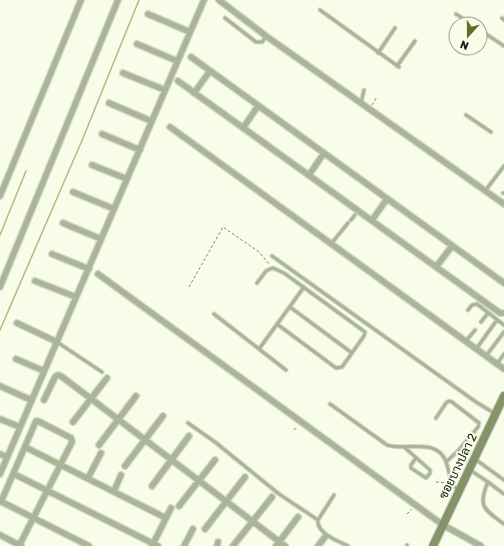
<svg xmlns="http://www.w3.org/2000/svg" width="504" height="546" font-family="Rubik,Sarabun,sans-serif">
  <rect width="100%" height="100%" fill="#f7fde9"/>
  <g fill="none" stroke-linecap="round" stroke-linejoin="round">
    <path stroke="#adbe7c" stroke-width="1.5" d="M0,235L26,171
      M0,330L83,138L139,0"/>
    <defs>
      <path id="lane" d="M320,10L399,67
        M456,14L471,24
        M225,18L256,42H262L266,37
        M502,18L504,20
        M480,30L504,46
        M378,53L395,28
        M397,66L415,41
        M361,103L364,90
        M466,115L491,132
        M485,191L504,166
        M503,193H504
        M351,220L355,215
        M331,244L348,223
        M272,256L476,402L494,413
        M257,283L266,271L270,269L273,268L284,273L365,332L364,336L342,367L336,368L277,324
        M290,307L352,353
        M468,310L472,305L477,304L504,325
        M214,314L286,370
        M481,322L488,313
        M466,341L475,330
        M57,342L102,372
        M259,349L304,287
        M476,349L497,320
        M486,356L504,332
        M497,364L504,354
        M330,404L387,445C404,451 431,439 443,456C449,464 448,474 452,483C453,486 456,488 458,490
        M436,418L446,403L449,401L452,402L479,423L478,427L458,451L447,461
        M188,423L215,442L279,494L318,520
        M404,447L430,470V473L426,478L411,468V465L416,458
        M475,459L504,480
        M470,470L488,482C477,507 485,510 504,524
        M488,482L504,494
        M334,495L318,520C316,533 338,541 348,546
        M407,545V546"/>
      <path id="street" d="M219,0L266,36L504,204
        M148,14L190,32
        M137,44L177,61
        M191,57L504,283
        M123,73L165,90
        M178,81L500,313H504
        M194,93L210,71
        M109,103L151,121
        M170,127L504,369
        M243,128L258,106
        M102,134L140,150
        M92,165L127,179
        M309,175L324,153
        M73,192L114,209
        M0,196L81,0
        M372,220L387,199
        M63,223L101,239
        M52,254L89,269
        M436,267L452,246
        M98,274L443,525L481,546
        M35,281L76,297
        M0,287L118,0
        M17,323L57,342
        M16,359L44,371
        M0,386L31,400
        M44,400L55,377L58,375L61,376L285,546
        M0,419L20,427
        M73,422L107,378
        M99,445L136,396
        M25,447L166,518
        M0,454L7,457
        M125,466L163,416
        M0,474L204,0
        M14,474L158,546
        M88,478L101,453
        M152,486L189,436
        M114,491L121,475
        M0,501L89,546
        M1,502L36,421H38L71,438L72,442L19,546
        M179,506L215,460
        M205,529L245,477
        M0,535L21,546
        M152,546L171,508
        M184,546L193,529
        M217,546L218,542
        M233,546L272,497
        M276,546L298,517
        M318,546L325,537"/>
      <path id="secondary" d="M433,546L504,396"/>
    </defs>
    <use href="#lane" stroke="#d3d8c6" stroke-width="5"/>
    <use href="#street" stroke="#d3d8c6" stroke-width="8"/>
    <use href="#secondary" stroke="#d3d8c6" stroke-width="10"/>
    <path stroke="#868a7d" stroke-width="1" stroke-dasharray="3 2" stroke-linecap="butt" d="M372,105L377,97
      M189,287L223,227L259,252L270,265
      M294,430L297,426
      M436,482L448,483
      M407,514L412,509"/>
    <use href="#lane" stroke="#acb498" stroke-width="3"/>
    <use href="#street" stroke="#acb498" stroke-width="5.5"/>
    <use href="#secondary" stroke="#879268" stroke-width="8"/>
  </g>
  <g text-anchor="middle" stroke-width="4" stroke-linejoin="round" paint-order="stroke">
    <g font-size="12" fill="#151711" stroke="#f7fde9">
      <text transform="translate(458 466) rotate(-64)" y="4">ซอยบางปลา 2</text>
    </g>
  </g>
  <g transform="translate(468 36) rotate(201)"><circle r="19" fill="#f7fde9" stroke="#9da193"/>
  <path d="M0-3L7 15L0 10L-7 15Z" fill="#5f701c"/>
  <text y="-6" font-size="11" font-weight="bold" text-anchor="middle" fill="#151711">N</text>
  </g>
</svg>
